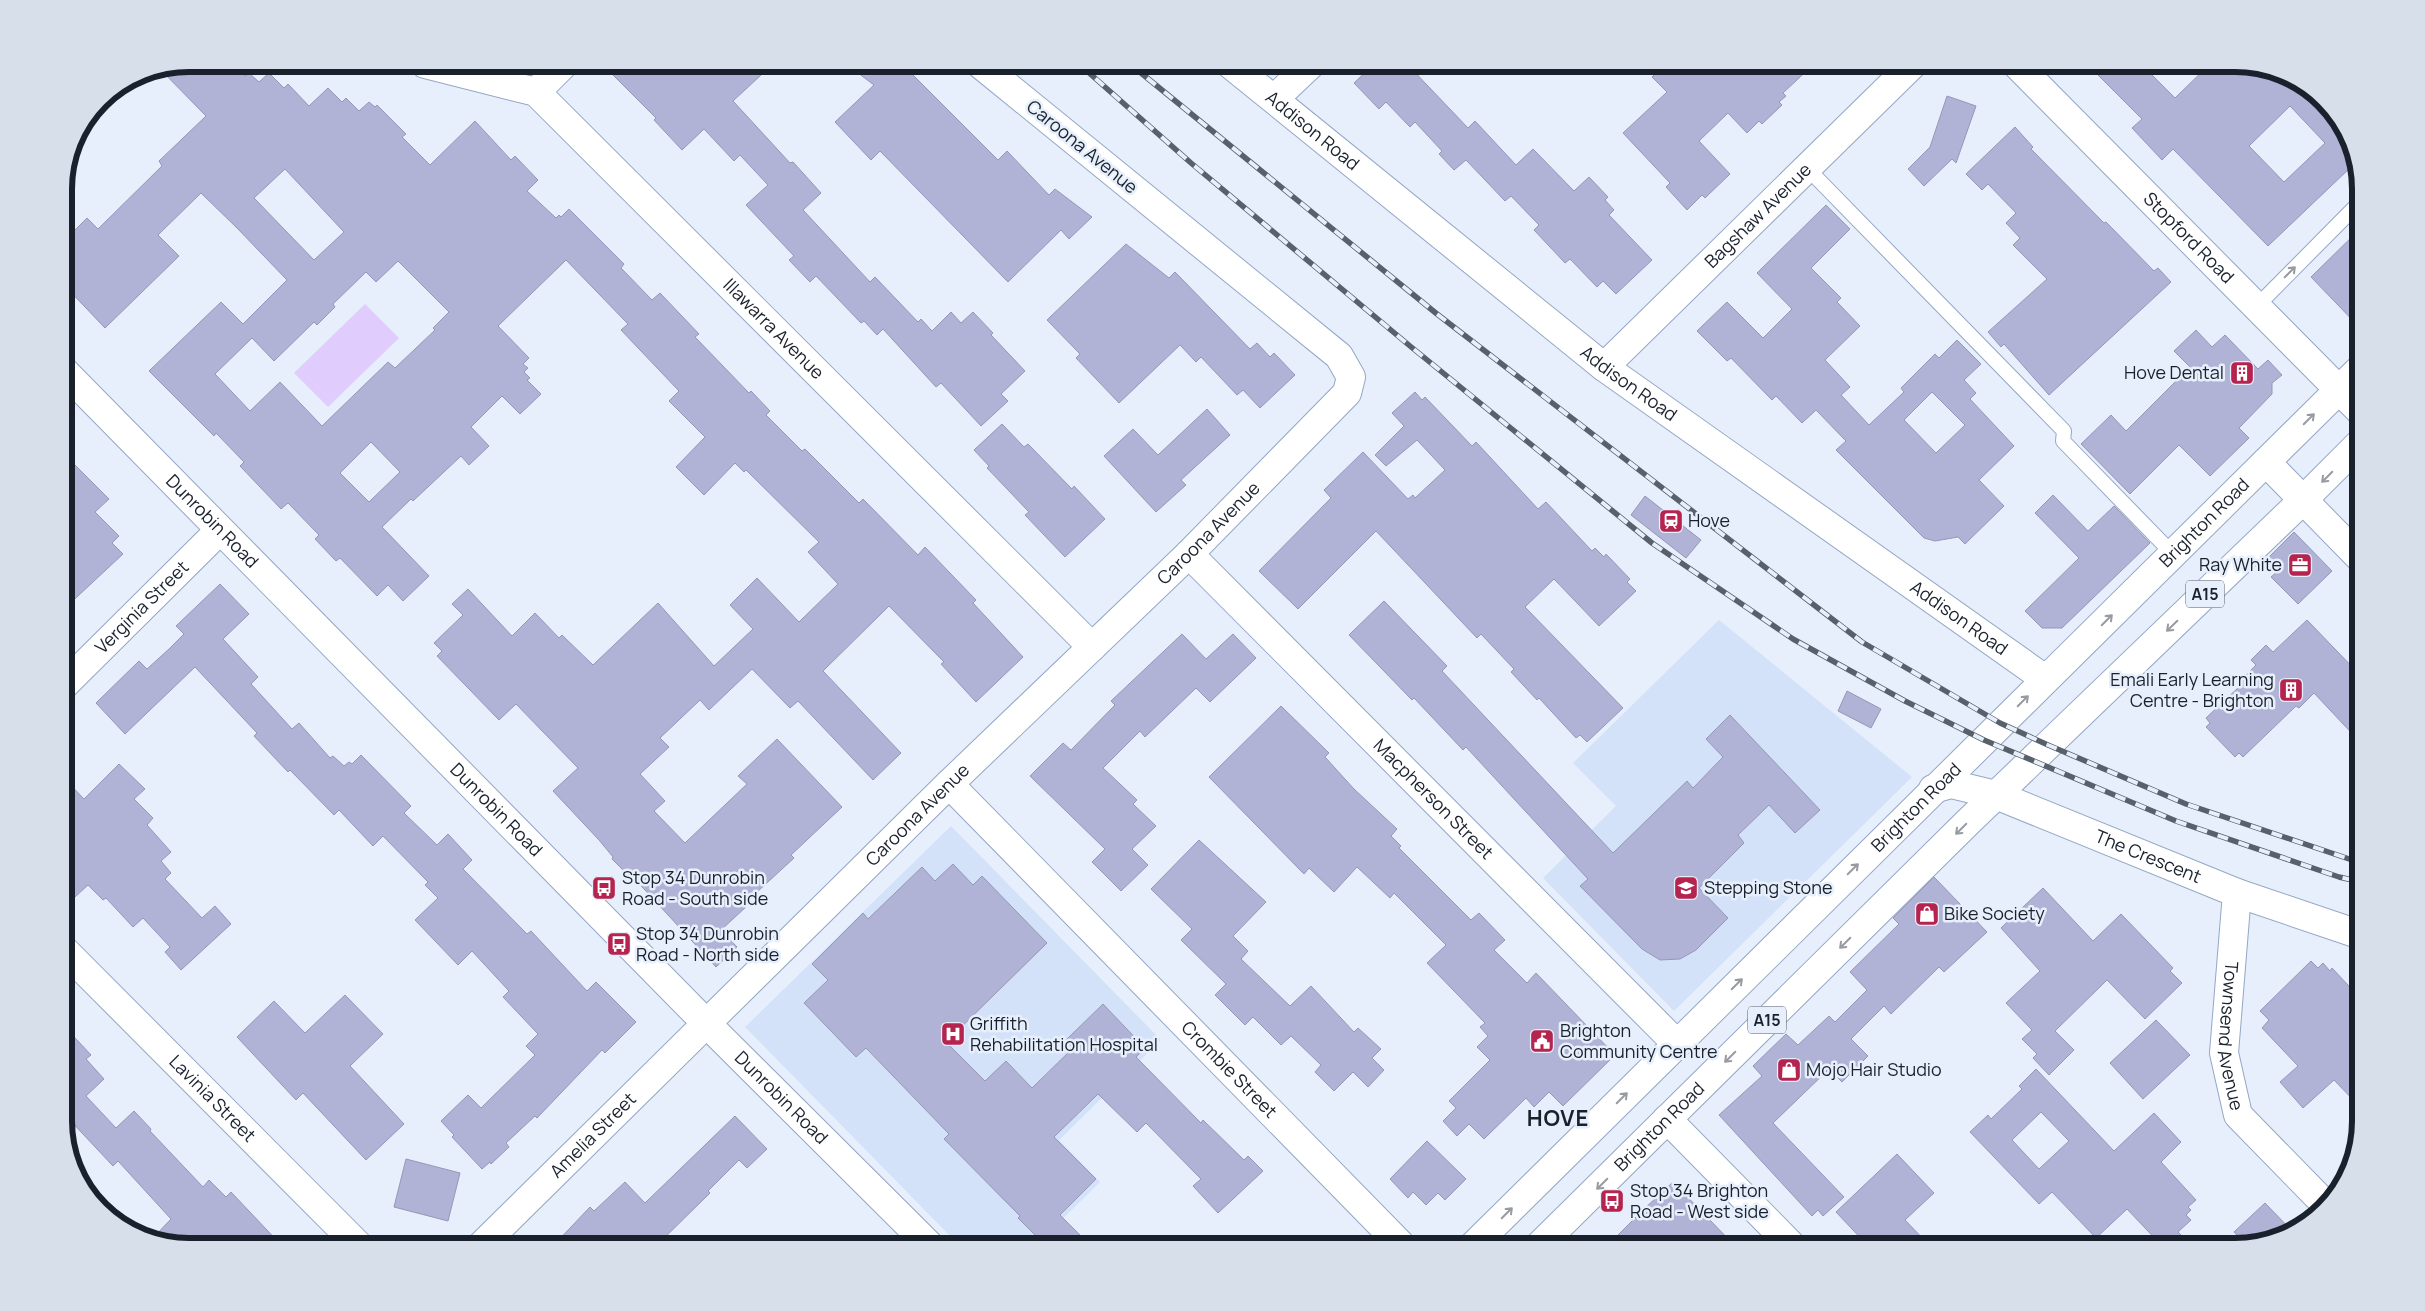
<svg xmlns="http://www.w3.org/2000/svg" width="2425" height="1311" font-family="Manrope,sans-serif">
  <rect width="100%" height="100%" fill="#e6effb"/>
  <path fill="#d3e2f9" d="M1719,620L1912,777L1674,1011L1543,878L1616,806L1573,763Z
    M951,826L1161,1040L1059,1140L1100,1182L1034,1247H961L745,1027Z"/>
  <path fill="#e1cdfd" d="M365,304L399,338L328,407L294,373Z"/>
  <path fill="#b0b3d5" stroke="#9597b9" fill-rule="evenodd" d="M189,64H233L245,76L249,73L259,82L269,73L284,88L288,84L309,106L328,88L342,102L346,98L359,111L369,102L375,107L377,105L406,134L402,137L430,165L475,121L511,160L515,156L538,180L527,191L556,218L559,215L561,217L569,209L624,264L621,268L652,300L660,293L699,334L695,337L749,393L751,391L770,411L766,415L802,451L805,449L859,503L863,499L918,555L925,547L976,600L973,603L1023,657L976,702L941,664L944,662L889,606L823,671L901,753L873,780L798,701L790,708L752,669L709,710L700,700L660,738L669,747L640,774L665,801L654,811L685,843L747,784L738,776L777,739L842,807L791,855L794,858L744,904L747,906L721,930L737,947L716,967L633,877L631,878L612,859L613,857L599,840L553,791L578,768L516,704L499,720L437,656L442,651L434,643L463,615L452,604L468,589L512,636L535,613L559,638L562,635L593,665L658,603L714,666L753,629L730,605L757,578L799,622L838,584L808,552L819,542L746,470L744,472L735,463L704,495L676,467L705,437L669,401L679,391L621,330L628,324L566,260L498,326L529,358L523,364L528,368L524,372L530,378L527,380L541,394L520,414L502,396L471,427L489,446L469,465L461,456L413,501L411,499L382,527L429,576L403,601L388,585L377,596L340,558L336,561L315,539L319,535L288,503L281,509L240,466L244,462L216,433L214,436L149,371L221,302L243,324L287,280L237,228L201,193L158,235L179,256L105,328L64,285V241L87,218L98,229L162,166L159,161L206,116L160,69ZM285,169L344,232L314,260L254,198ZM398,261L449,312L433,328L435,330L395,368L388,362L322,426L280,382L250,411L215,374L252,338L274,361L314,322L317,325L335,307L333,304L366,272L376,282ZM371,442L400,472L369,502L340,473Z
    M602,64H773L733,101L790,163L793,162L821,193L803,210L870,282L875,277L918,322L921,319L932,331L951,312L961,323L973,312L993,333L991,335L1025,371L1001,394L1008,401L981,426L941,383L936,387L883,329L877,335L864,321L861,323L816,276L810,282L789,260L794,256L746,205L768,185L740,155L734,161L704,129L682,150L654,120L656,118Z
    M846,64H902L998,160L1007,151L1049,195L1055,189L1092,217L1069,239L1061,230L1008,282L880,151L871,160L835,122L874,85Z
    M1374,64H1407L1468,128L1475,121L1516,165L1533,149L1574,191L1589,177L1608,197L1605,200L1614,210L1609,215L1652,260L1616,294L1603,281L1597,287L1570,259L1565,263L1534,230L1539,225L1511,196L1505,201L1466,160L1454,170L1439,154L1442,151L1415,122L1410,127L1386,102L1379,109L1354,83Z
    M1666,64H1814L1783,93L1786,96L1779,102L1782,105L1762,124L1759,121L1747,133L1728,113L1699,141L1730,174L1705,198L1702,195L1687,210L1666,187L1670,183L1623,133L1667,92L1652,77Z
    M2087,64H2141L2175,98L2210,64H2236L2292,77L2340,120L2360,179L2350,168L2268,246L2173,149L2162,160L2132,128L2142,119ZM2290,106L2325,143L2284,182L2249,146Z
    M1947,96L1976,106L1956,163L1952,159L1924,186L1908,169L1930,147Z
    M2015,127L2033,147L2031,149L2104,223L2106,222L2154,271L2158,268L2171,282L2049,395L2004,344L2001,347L1988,332L2047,279L2013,245L2020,238L2006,223L2016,213L1988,184L1982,190L1966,174Z
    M1826,205L1850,229L1811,268L1841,298L1837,302L1860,326L1825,360L1850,387L1841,395L1869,425L1904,392L1901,388L1935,354L1939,358L1957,340L1981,364L1964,380L1976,393L1970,399L2014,446L1979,480L2004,506L1965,544L1958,537L1935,541L1924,538L1836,450L1846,441L1816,410L1802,423L1776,396L1772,400L1731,358L1727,361L1697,331L1727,302L1763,338L1792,309L1757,273ZM1932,392L1965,425L1936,453L1904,420Z
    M2361,228V329L2311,277Z
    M1126,244L1169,278L1175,272L1250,349L1257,343L1270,357L1274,353L1295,375L1260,408L1243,390L1237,395L1201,357L1196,362L1180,345L1119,403L1076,358L1080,354L1047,320Z
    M2196,330L2212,347L2225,335L2258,369L2268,360L2282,375L2272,383V394L2239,428L2249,438L2210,476L2179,445L2130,494L2081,444L2111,415L2126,431L2190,367L2174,351Z
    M1415,392L1422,400L1425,397L1472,446L1476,442L1538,509L1546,502L1592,551L1595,548L1604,557L1606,554L1630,579L1627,582L1636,591L1599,626L1554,579L1525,607L1623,708L1587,742L1580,735L1576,738L1539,698L1537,700L1511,672L1514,669L1481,634L1477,638L1376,531L1298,609L1259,571L1331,498L1324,490L1363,452L1408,499L1413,495L1415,498L1445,470L1417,440L1386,466L1375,455L1404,426L1392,413Z
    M1207,409L1230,435L1181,480L1186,485L1156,512L1104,456L1133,429L1158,455Z
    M1002,424L1024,447L1028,444L1072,489L1074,486L1105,519L1065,557L1025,515L1029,512L987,468L989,466L974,450Z
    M64,454L109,499L95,512L119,536L112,543L123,554L64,609Z
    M2053,495L2088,531L2114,506L2150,543L2062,628H2042L2025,611L2079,558L2035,513Z
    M1645,496L1701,540L1686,558L1631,515Z
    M2294,532L2332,571L2298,604L2271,577L2278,571L2267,559Z
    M220,584L249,614L223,639L258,677L251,684L292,729L299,723L330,758L333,756L344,766L349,762L352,764L361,755L411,806L404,813L437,845L448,834L472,860L463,869L527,934L531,931L587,991L596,982L636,1022L605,1053L602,1050L537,1118L535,1116L506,1143L509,1147L491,1164L490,1162L482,1169L452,1137L454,1135L441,1121L468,1095L481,1108L535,1055L526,1046L538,1034L503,997L509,991L472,951L458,965L415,920L438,898L425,885L428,882L383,836L373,846L339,810L334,815L290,770L288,772L254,736L257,733L195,667L125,734L96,703L139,661L147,669L169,649L184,634L176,626Z
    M1384,601L1447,666L1442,671L1613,853L1687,781L1693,788L1723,757L1706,739L1730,715L1820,810L1795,833L1769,805L1738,835L1744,843L1699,888L1728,918L1696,950L1680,959L1660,960L1642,949L1580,886L1588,879L1466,747L1463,750L1414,698L1412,700L1349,635Z
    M2307,620L2361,676V743L2314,693L2299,708L2296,706L2243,757L2239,753L2235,757L2206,727L2210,723L2206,718L2240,686L2238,683L2256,665L2251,660L2266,645L2273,652Z
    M1182,634L1206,659L1233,634L1256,658L1210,702L1196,688L1145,737L1140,731L1103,768L1137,800L1133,804L1156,826L1132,849L1148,865L1121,891L1092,862L1105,849L1030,776L1063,743L1071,750L1115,705L1111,701Z
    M1847,691L1881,709L1871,728L1838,711Z
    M1281,706L1329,753L1325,757L1354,789L1397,829L1391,836L1401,846L1399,848L1471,920L1479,913L1505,940L1494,950L1527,983L1536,973L1615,1055L1563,1106L1549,1092L1534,1107L1526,1098L1484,1139L1469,1124L1457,1136L1443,1121L1456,1108L1449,1101L1490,1060L1477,1047L1488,1036L1480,1027L1485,1023L1427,963L1446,945L1394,893L1390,898L1357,867L1334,892L1309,868L1304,874L1209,777Z
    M119,764L145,789L134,799L153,818L147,825L171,852L161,861L171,873L165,879L202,918L215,906L231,924L181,970L165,952L170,947L143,918L133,927L106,898L103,900L88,885L75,897L64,886V778L84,799Z
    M1199,840L1266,902L1233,936L1248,951L1241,959L1290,1006L1311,986L1354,1032L1358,1028L1381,1049L1372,1058L1384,1070L1368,1087L1353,1072L1334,1091L1315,1072L1321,1065L1291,1036L1281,1045L1253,1017L1245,1025L1215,995L1226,984L1181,940L1192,929L1151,889Z
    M953,864L973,885L982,876L1047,943L946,1042L985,1081L1006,1061L1032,1088L1073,1048L1066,1040L1103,1004L1145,1048L1136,1057L1201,1123L1203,1120L1244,1160L1248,1156L1263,1171L1218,1213L1193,1186L1201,1179L1146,1123L1137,1132L1098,1094L1054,1137L1096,1179L1060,1215L1092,1247H1047L1018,1218L1020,1216L944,1139L949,1134L866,1048L856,1057L804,1003L828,980L812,964L863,913L868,919L922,867L935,881Z
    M1934,877L1987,932L1944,972L1939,967L1891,1014L1884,1006L1851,1039L1868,1056L1842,1082L1829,1069L1773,1123L1844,1197L1823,1216L1818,1210L1812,1216L1719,1115L1762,1076L1753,1066L1786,1034L1798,1045L1829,1016L1835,1022L1867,990L1850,972L1899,924L1893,918Z
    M2043,888L2093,941L2121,914L2173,968L2170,971L2182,983L2145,1019L2107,980L2055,1031L2074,1050L2049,1075L2033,1058L2037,1054L2022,1039L2032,1030L2006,1003L2040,971L2001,928Z
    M2311,961L2318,968L2323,963L2330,971L2332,968L2361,999V1108L2334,1080L2303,1108L2280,1082L2298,1066L2262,1028L2269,1020L2260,1011Z
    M345,995L383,1034L350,1066L404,1124L366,1160L303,1093L296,1100L237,1037L274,1001L305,1033Z
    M2156,1020L2190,1055L2143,1099L2110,1063Z
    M64,1026L91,1055L86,1059L104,1079L86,1096L116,1128L134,1111L151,1129L150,1131L203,1187L209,1180L226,1197L231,1192L283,1247H189L152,1239L171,1219L118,1161L113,1166L66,1116L64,1118Z
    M2036,1069L2114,1151L2154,1113L2181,1142L2161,1162L2196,1200L2188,1207L2191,1210L2186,1215L2191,1220L2178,1232L2182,1236L2171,1247H2163L2127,1209L2096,1238L2052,1192L2039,1204L1970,1132L1988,1115L1991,1119L2022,1089L2019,1086ZM2041,1112L2069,1141L2039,1169L2012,1140Z
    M735,1116L767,1149L747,1168L739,1160L708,1191L710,1193L655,1247H552L590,1207L594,1211L625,1182L645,1203Z
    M1427,1141L1466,1179L1445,1200L1438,1193L1426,1205L1413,1192L1408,1198L1390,1179Z
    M1897,1154L1934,1193L1905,1220L1931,1247H1869L1836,1212Z
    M406,1159L460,1173L448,1221L394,1207Z
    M1673,1182L1736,1247H1606L1643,1210Z
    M2265,1203L2293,1232L2246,1245L2234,1232Z"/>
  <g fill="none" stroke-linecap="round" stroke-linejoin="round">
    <defs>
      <path id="lane" d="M1807,168L2064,431L2063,441L2173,554
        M2256,307L2361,201"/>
      <g id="street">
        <path id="s1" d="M425,64L536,92L1092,647"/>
        <path id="s2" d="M1230,64L1604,367L2045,679"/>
        <path id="s3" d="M2016,64L2361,412"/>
        <path d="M536,92L564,64"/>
        <path d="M1274,99L1311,64"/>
        <path id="s4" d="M1604,367L1913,64"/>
        <path d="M2266,462L2361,559"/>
        <path id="s5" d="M1189,554L1677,1044"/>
        <path id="s6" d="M64,685L220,530"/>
        <path id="s7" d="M949,784L1403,1247"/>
        <path id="s8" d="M1933,789L1951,784L1996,795L2237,893L2361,935"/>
        <path id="s9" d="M2237,893L2224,1053L2238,1115L2324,1203"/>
        <path id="s10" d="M64,950L360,1247"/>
        <path d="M1667,1119L1793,1247"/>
        <path id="s11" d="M480,1247L949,784L1189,554L1347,393L1351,377L1339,356L980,64"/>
      </g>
      <g id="secondary">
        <path id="s12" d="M64,371L706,1023L931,1247"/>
      </g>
      <g id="primary">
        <path id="s13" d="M1472,1247L2361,368"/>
        <path id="s14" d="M1538,1247L1967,823L2303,500L2361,442"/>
      </g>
    </defs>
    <use href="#lane" stroke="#94a7c5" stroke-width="16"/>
    <use href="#street" stroke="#94a7c5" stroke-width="30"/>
    <use href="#secondary" stroke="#94a7c5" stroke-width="30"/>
    <use href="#primary" stroke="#94a7c5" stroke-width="30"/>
    <use href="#lane" stroke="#fff" stroke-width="14"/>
    <use href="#street" stroke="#fff" stroke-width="28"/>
    <use href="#secondary" stroke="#fff" stroke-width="28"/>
    <use href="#primary" stroke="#fff" stroke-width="28"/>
    <defs>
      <path id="rail" d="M1079,64L1191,163L1410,346L1652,543L1793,639L1905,701L1984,740L2176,821L2339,877L2361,882
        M1130,64L1437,314L1862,642L2000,723L2048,745L2186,804L2361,863"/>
    </defs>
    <use href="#rail" stroke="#57606b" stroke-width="5.5"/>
    <use href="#rail" stroke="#e6effb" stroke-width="4" stroke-dasharray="11" stroke-linecap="butt"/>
  </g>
  <defs><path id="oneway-shaft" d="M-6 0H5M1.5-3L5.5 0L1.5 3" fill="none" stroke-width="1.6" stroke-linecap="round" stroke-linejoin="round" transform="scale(1.25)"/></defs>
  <g stroke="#989ba0">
    <use href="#oneway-shaft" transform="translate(2290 272) rotate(-45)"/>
    <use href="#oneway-shaft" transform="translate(2309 419) rotate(-45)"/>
    <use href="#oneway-shaft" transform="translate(2327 477) rotate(135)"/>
    <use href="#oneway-shaft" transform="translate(2107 620) rotate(-45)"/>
    <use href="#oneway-shaft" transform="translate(2172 626) rotate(136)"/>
    <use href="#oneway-shaft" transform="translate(2023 701) rotate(-45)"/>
    <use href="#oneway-shaft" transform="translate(1961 829) rotate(135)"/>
    <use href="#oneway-shaft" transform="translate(1853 869) rotate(-45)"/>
    <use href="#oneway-shaft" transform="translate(1845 943) rotate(135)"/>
    <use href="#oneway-shaft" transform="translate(1737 984) rotate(-45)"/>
    <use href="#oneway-shaft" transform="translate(1730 1057) rotate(135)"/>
    <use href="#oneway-shaft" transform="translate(1622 1098) rotate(-45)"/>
    <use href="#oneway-shaft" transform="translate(1602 1184) rotate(135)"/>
    <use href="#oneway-shaft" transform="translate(1507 1213) rotate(-45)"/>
  </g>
  <defs>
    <symbol id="building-square" viewBox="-11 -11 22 22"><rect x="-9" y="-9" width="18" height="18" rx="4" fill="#b5244e" stroke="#e6effb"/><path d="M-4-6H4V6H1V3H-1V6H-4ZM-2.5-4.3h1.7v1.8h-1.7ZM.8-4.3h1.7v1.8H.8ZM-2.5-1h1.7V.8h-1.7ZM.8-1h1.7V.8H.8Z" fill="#fff"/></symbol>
    <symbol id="station-square" viewBox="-11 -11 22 22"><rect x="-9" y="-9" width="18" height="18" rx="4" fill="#b5244e" stroke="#e6effb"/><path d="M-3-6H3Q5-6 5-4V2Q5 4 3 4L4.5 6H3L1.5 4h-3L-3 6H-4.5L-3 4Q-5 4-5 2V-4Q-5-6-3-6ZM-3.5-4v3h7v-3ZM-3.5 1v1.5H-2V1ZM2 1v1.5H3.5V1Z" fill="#fff"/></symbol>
    <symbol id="office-square" viewBox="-11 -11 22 22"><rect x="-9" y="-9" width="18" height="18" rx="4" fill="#b5244e" stroke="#e6effb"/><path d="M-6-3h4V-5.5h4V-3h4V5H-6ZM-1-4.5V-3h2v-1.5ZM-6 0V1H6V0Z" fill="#fff"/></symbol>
    <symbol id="bus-square" viewBox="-11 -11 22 22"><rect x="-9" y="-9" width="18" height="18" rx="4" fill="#b5244e" stroke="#e6effb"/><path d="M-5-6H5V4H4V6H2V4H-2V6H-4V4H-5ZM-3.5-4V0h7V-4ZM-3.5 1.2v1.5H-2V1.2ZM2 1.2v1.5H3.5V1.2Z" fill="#fff"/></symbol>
    <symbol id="school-square" viewBox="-11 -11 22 22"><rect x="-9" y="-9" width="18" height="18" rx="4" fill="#b5244e" stroke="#e6effb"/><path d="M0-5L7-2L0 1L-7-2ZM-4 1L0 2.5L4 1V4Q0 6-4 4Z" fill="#fff"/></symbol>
    <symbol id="shop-square" viewBox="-11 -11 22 22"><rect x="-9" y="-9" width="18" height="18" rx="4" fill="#b5244e" stroke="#e6effb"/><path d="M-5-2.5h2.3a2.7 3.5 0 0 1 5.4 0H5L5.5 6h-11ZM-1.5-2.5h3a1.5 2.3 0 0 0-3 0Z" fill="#fff"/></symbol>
    <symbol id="hospital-square" viewBox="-11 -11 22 22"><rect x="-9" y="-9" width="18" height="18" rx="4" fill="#b5244e" stroke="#e6effb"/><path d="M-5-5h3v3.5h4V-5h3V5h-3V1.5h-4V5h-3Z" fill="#fff"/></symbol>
    <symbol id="civic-square" viewBox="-11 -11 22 22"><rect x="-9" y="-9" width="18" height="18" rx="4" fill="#b5244e" stroke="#e6effb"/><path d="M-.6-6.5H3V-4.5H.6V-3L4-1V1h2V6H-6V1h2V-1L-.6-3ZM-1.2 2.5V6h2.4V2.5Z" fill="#fff"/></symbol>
  </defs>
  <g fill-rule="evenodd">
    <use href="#building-square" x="2228" y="359" width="28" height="28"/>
    <use href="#station-square" x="1657" y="507" width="28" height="28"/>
    <use href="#office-square" x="2286" y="551" width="28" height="28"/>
    <use href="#building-square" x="2277" y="676" width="28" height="28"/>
    <use href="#bus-square" x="590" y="874" width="28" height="28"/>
    <use href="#school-square" x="1672" y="874" width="28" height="28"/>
    <use href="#shop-square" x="1913" y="900" width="28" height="28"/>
    <use href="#bus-square" x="605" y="930" width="28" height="28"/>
    <use href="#hospital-square" x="939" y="1020" width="28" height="28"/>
    <use href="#civic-square" x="1528" y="1027" width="28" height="28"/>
    <use href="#shop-square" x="1775" y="1056" width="28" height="28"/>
    <use href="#bus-square" x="1598" y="1187" width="28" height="28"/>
  </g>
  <g text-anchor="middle" stroke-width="5" stroke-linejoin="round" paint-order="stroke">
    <g fill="#e6effb" stroke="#565f6a" stroke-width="1">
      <rect x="2186" y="580.5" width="38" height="27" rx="4"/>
      <rect x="1748" y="1006.5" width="38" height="27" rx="4"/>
    </g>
    <g font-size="16" font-weight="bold" fill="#19212c">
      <text x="2205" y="600">A15</text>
      <text x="1767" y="1026">A15</text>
    </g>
    <g font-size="18" fill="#19212c" stroke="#e6effb">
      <text dy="6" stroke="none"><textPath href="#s2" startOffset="106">Addison Road</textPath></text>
      <text transform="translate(1082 147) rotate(39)" y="6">Caroona Avenue</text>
      <text dy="6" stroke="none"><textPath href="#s4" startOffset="216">Bagshaw Avenue</textPath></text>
      <text dy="6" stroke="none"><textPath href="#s3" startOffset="245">Stopford Road</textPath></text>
      <text dy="6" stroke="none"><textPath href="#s1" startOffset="450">Illawarra Avenue</textPath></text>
      <text dy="6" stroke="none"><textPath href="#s2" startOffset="511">Addison Road</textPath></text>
      <text dy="6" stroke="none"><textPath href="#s12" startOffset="211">Dunrobin Road</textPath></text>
      <text dy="6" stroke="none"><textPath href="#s13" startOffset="1030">Brighton Road</textPath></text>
      <text dy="6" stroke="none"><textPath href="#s11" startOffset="1020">Caroona Avenue</textPath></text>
      <text dy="6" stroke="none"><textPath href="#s6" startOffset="110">Verginia Street</textPath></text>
      <text dy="6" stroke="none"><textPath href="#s2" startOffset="916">Addison Road</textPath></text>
      <text dy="6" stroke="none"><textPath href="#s5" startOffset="346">Macpherson Street</textPath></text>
      <text dy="6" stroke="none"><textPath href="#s13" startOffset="625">Brighton Road</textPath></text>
      <text dy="6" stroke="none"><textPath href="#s12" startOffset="616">Dunrobin Road</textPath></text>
      <text dy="6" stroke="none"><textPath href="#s11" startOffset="615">Caroona Avenue</textPath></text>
      <text dy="6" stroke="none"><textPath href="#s8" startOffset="229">The Crescent</textPath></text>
      <text dy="6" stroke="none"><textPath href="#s9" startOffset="144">Townsend Avenue</textPath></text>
      <text dy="6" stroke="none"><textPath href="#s7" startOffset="400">Crombie Street</textPath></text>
      <text dy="6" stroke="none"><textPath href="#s12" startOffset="1021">Dunrobin Road</textPath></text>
      <text dy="6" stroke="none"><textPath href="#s10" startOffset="210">Lavinia Street</textPath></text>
      <text dy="6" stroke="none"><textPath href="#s14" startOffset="171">Brighton Road</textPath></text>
      <text dy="6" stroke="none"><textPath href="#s11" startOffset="159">Amelia Street</textPath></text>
    </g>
    <g font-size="18" fill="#19212c" stroke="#e6effb" text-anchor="start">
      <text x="2224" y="379" text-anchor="end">Hove Dental</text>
      <text x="1688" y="527">Hove</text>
      <text x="2282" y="571" text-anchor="end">Ray White</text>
      <text x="2274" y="686" text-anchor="end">Emali Early Learning<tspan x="2274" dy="21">Centre - Brighton</tspan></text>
      <text x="622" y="884">Stop 34 Dunrobin<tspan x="622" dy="21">Road - South side</tspan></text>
      <text x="1704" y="894">Stepping Stone</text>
      <text x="1944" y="920">Bike Society</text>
      <text x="636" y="940">Stop 34 Dunrobin<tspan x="636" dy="21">Road - North side</tspan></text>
      <text x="970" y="1030">Griffith<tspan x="970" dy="21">Rehabilitation Hospital</tspan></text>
      <text x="1560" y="1037">Brighton<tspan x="1560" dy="21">Community Centre</tspan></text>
      <text x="1806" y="1076">Mojo Hair Studio</text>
      <text x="1630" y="1197">Stop 34 Brighton<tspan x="1630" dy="21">Road - West side</tspan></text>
    </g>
    <g font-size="22" font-weight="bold" letter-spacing="1" fill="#19212c" stroke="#e6effb">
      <text x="1558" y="1126">HOVE</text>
    </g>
  </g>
  <path d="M0 0H2425V1311H0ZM189 72H2235A117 117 0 0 1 2352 189V1121A117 117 0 0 1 2235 1238H189A117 117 0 0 1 72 1121V189A117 117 0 0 1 189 72Z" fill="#d6dfea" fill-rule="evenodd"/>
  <path fill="none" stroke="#19212c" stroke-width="6" d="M189 72H2235A117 117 0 0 1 2352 189V1121A117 117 0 0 1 2235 1238H189A117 117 0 0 1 72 1121V189A117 117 0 0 1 189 72Z"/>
</svg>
